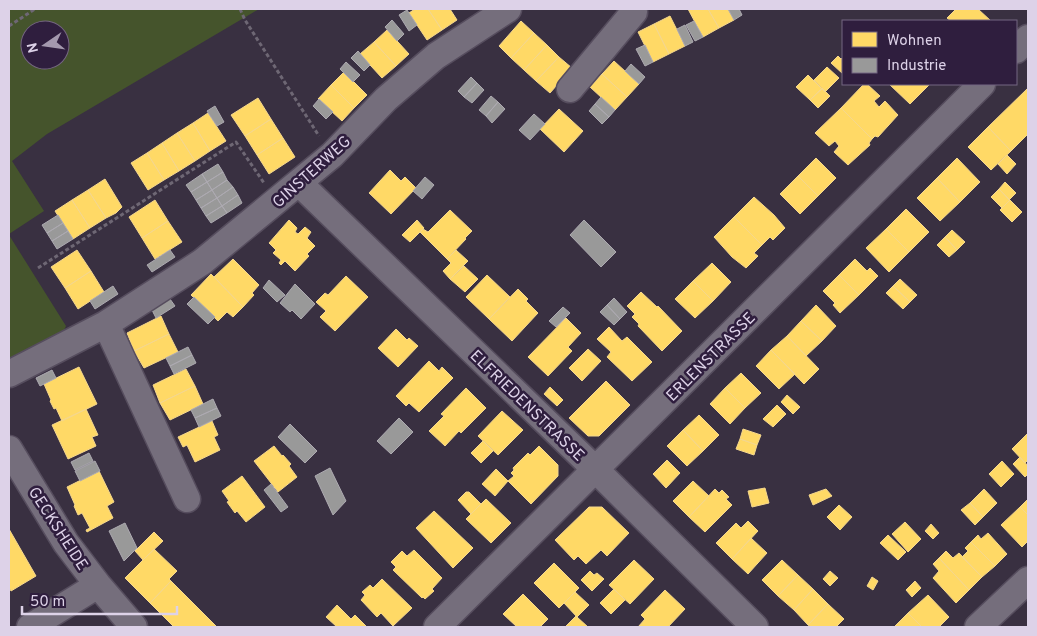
<svg xmlns="http://www.w3.org/2000/svg" width="1037" height="636" font-family="Overpass,sans-serif">
  <rect width="100%" height="100%" fill="#393041"/>
  <path fill="#45542c" fill-rule="evenodd" d="M9,9H259L47,134L12,161L44,211L9,234ZM30,30H60V60H30Z
    M9,235L66,326L64,330L9,359Z"/>
  <path fill="#ffd966" stroke="#f5d78d" d="M415,9H428L442,30L427,40L409,13Z
    M428,9H450L457,20L442,30Z
    M688,9H708L719,28L703,37Z
    M708,9H728L734,20L719,28Z
    M956,9H978L991,21H951L947,18Z
    M670,16L685,46L669,54L654,24Z
    M521,21L534,33L511,58L499,46Z
    M654,24L669,54L653,62L638,32Z
    M387,30L409,54L396,66L374,42Z
    M534,33L547,45L524,70L511,58Z
    M374,42L396,66L382,78L360,54Z
    M547,45L559,57L536,81L524,70Z
    M838,56L841,59L843,57V74L831,63Z
    M559,57L572,68L550,93L536,81Z
    M614,61L639,84L627,97L602,74Z
    M827,67L839,78L825,92L814,80Z
    M344,72L367,95L354,108L331,85Z
    M602,74L627,97L615,110L590,87Z
    M808,75L822,89L810,100L796,87Z
    M864,84H867L880,96L874,101L879,107L885,101L898,115L878,137L875,136L872,139L841,108Z
    M889,84H930L910,104Z
    M331,85L354,108L342,121L318,99Z
    M822,88L830,96L818,108L810,100Z
    M1028,88V134L1011,151L988,127Z
    M258,98L271,119L245,136L231,115Z
    M841,108L872,139L869,143L870,145L848,165L834,152L839,146L835,141L829,146L815,133Z
    M559,109L583,131L564,152L540,129Z
    M208,113L226,141L210,151L193,123Z
    M271,119L283,138L257,155L245,136Z
    M193,123L210,151L195,161L177,133Z
    M988,127L1011,151L991,170L968,147Z
    M177,133L195,161L179,171L162,143Z
    M283,138L295,157L269,174L257,155Z
    M162,143L179,171L164,180L147,153Z
    M147,153L164,180L148,190L131,163Z
    M1007,155L1016,164L1007,174L998,164Z
    M816,158L836,178L818,196L798,176Z
    M957,158L980,182L960,202L937,178Z
    M390,170L401,181L405,177L416,188L391,214L369,193Z
    M798,176L818,196L800,214L780,194Z
    M937,178L960,202L940,221L917,198Z
    M105,179L122,207L116,213L106,218L88,190Z
    M1005,182L1016,193L1009,200L999,189Z
    M999,189L1010,200L1002,208L991,197Z
    M88,190L106,218L90,228L72,200Z
    M754,197L774,215L785,228L773,240L770,237L762,245L734,217Z
    M72,200L90,228L73,239L55,211Z
    M155,200L168,221L142,238L129,217Z
    M1010,200L1022,212L1012,222L1000,210Z
    M906,209L929,232L909,252L886,229Z
    M450,210L472,231L465,238L466,239L447,259L420,232L423,229L428,232Z
    M734,217L762,245L754,253L758,256L746,268L732,257L714,237Z
    M289,220L297,228L295,232L298,234L305,227L311,232L307,238L315,246L307,254L309,256L295,271L285,261L281,265L279,263L281,260L273,253L276,250L269,243Z
    M417,220L424,228L410,242L402,235Z
    M168,221L182,242L155,259L142,238Z
    M886,229L909,252L889,272L866,248Z
    M952,230L965,242L957,250L945,237Z
    M945,237L957,250L949,257L937,245Z
    M77,250L91,271L65,288L51,267Z
    M456,250L468,261L450,279L443,271L451,263L447,259Z
    M233,259L259,285L252,293L254,295L243,307L214,277Z
    M855,259L867,271L870,268L878,276L859,295L839,275Z
    M712,263L731,282L713,301L693,281Z
    M464,266L478,279L465,292L450,279Z
    M91,271L104,292L78,309L65,288Z
    M211,274L243,307L233,317L227,312L218,321L191,295Z
    M487,275L510,297L489,319L466,297Z
    M839,275L859,295L840,313L833,305L835,303L823,291Z
    M346,276L368,297L335,331L320,317L326,311L316,302L325,293L328,295Z
    M900,279L917,295L910,302L893,286Z
    M693,281L713,301L695,318L675,299Z
    M893,286L910,302L903,309L886,293Z
    M518,289L528,299L526,301L538,313L512,341L489,319Z
    M641,292L657,307L658,306L682,331L662,351L638,326L639,324L632,317L635,314L627,306Z
    M816,305L836,326L822,341L801,321Z
    M161,316L169,334L134,351L127,333Z
    M566,318L581,333L568,347L572,351L548,376L528,357Z
    M801,321L822,341L806,356L787,336Z
    M609,327L622,341L627,337L652,362L632,381L607,357L611,352L597,339Z
    M396,329L407,340L409,338L418,346L398,367L378,348Z
    M169,334L178,352L144,368L134,351Z
    M787,336L819,369L804,384L771,350Z
    M588,349L601,361L582,381L569,368Z
    M771,350L795,374L779,389L756,366Z
    M429,361L439,371L442,367L453,378L419,412L409,403L406,406L396,396Z
    M79,367L97,404L62,421L56,408L54,409L50,401L51,400L44,384Z
    M186,369L195,386L160,403L153,385Z
    M741,373L761,393L745,408L725,388Z
    M606,381L630,405L599,436H588L569,418Z
    M195,386L203,404L170,420L160,403Z
    M550,387L563,400L557,406L544,394Z
    M466,388L486,408L461,433L459,431L445,446L429,431L444,416L441,414Z
    M725,388L745,408L730,424L710,404Z
    M787,395L800,407L793,414L781,402Z
    M777,405L786,414L773,427L763,419Z
    M86,409L98,435L92,437L96,446L68,459L52,425Z
    M502,411L523,430L498,455L478,436Z
    M699,415L719,435L703,451L683,430Z
    M212,421L218,435L214,437L220,450L195,462L187,445L183,447L178,437Z
    M743,429L761,435L757,445L740,439Z
    M683,430L703,451L687,466L667,446Z
    M1028,433V460L1025,463L1012,449Z
    M740,439L757,445L754,455L736,449Z
    M483,441L493,451L481,463L471,453Z
    M274,446L282,456L283,455L291,464L289,466L297,477L278,492L254,461Z
    M539,446L558,465V476L531,504L508,481L514,476L511,473L514,470L513,468L528,453L530,455Z
    M1020,457L1028,466V474L1025,477L1013,464Z
    M667,460L680,473L666,488L653,474Z
    M1002,461L1014,474L1001,487L989,474Z
    M496,469L508,481L495,496L482,484Z
    M99,471L114,502L107,506L113,518L87,532L86,530L90,528L82,513L78,515L74,506L75,505L67,487Z
    M242,476L265,507L246,522L237,511L235,513L227,502L229,501L222,491Z
    M693,481L709,496L689,517L673,501Z
    M765,488L769,503L752,507L748,491Z
    M715,489L719,493L722,490L729,497L726,499L732,505L705,532L689,517Z
    M826,489L832,496L813,505L809,495Z
    M984,489L997,503L983,517L970,503Z
    M466,492H469L481,504L471,514L458,500Z
    M486,499L511,523L491,543L466,519Z
    M1028,499V515L1020,507Z
    M970,503L983,517L975,525L961,510Z
    M839,505L852,517L840,530L827,517Z
    M589,507H602L629,533L607,556L601,550L586,564L578,556L574,560L555,540Z
    M1020,507L1028,515V541L1022,547L1001,525Z
    M434,511L473,548L453,568L416,528Z
    M748,521L758,531L732,559L716,543L736,523L741,528Z
    M905,522L921,539L908,552L892,534Z
    M931,524L939,533L933,539L925,531Z
    M9,529L36,576L11,591L9,587Z
    M154,532L163,541L143,560L135,551Z
    M988,533L1007,554L995,566L971,542L978,535L981,539Z
    M888,535L906,552L898,560L880,543Z
    M751,538L767,553L748,574L732,559Z
    M971,542L995,566L982,577L962,557L968,551L965,548Z
    M154,549L177,571L169,579L171,581L150,603L125,578Z
    M414,550L442,578L432,589L434,591L425,599L423,597L422,598L393,570L396,567L391,562L402,551L407,556Z
    M946,551L953,558L959,553L982,577L969,590L939,558Z
    M939,558L969,590L956,603L933,578L939,571L933,564Z
    M634,560L654,579L630,604L609,585Z
    M782,560L798,575L778,596L762,580Z
    M554,563L579,588L559,608L534,583Z
    M590,571L594,575L597,573L604,579L592,591L581,580Z
    M830,571L838,578L830,586L823,579Z
    M798,575L813,589L794,610L778,596Z
    M872,577L878,581L873,590L867,586Z
    M382,579L412,608L393,626L381,613L377,617L361,600L365,595L362,592L370,585L373,588Z
    M171,581L217,627H174L150,603Z
    M915,581L921,588L912,597L906,590Z
    M614,589L625,600L611,614L600,603Z
    M813,589L828,604L808,625L794,610Z
    M665,590L685,609L668,627H638L645,619L641,615Z
    M575,592L589,605L577,617L564,603Z
    M523,594L548,619L540,627H517L503,614Z
    M928,595L949,617L939,627H922L908,613Z
    M828,604L844,619L836,627H811L808,625Z
    M337,605L351,619L355,615L367,627H337L326,617Z
    M908,613L922,627H894Z
    M576,616L577,617L588,627H568L566,626Z"/>
  <path fill="#999" stroke="#adaab1" d="M728,9H739L742,15L734,20Z
    M407,10L417,25L409,31L399,15Z
    M392,20L404,34L397,41L385,27Z
    M694,21L703,37L695,41L686,25Z
    M685,25L693,42L685,46L677,29Z
    M645,45L653,62L645,66L636,49Z
    M358,51L370,65L364,71L351,58Z
    M346,62L360,75L353,82L340,69Z
    M631,64L645,77L639,84L625,71Z
    M471,77L477,83L464,97L458,91Z
    M477,83L484,90L472,103L464,97Z
    M491,96L498,102L486,116L479,110Z
    M601,97L615,110L609,117L595,104Z
    M319,99L333,112L326,119L313,106Z
    M498,102L505,109L492,123L486,116Z
    M595,104L609,117L602,124L589,111Z
    M215,106L224,122L217,126L207,111Z
    M534,114L545,124L530,140L519,130Z
    M218,164L223,172L207,182L202,174Z
    M223,172L227,180L212,190L207,182Z
    M202,174L207,182L191,192L186,185Z
    M425,177L434,185L422,199L413,191Z
    M227,180L233,187L217,198L212,190Z
    M207,182L212,190L196,200L191,192Z
    M233,187L238,195L222,206L217,198Z
    M212,190L217,198L201,208L196,200Z
    M238,195L242,203L227,213L222,206Z
    M217,198L222,206L206,216L201,208Z
    M222,206L227,213L211,223L206,216Z
    M58,215L63,223L47,233L42,225Z
    M584,220L616,252L601,267L570,235Z
    M63,223L68,231L52,241L47,233Z
    M68,231L73,239L57,249L52,241Z
    M170,250L175,257L152,272L147,265Z
    M269,280L285,295L277,302L263,288Z
    M295,284L315,304L301,319L292,310L290,312L280,303Z
    M113,286L118,294L95,309L90,301Z
    M194,297L215,317L208,324L187,304Z
    M614,298L627,312L620,319L607,305Z
    M170,299L175,306L156,318L152,310Z
    M607,305L620,319L614,325L600,312Z
    M563,307L570,313L556,327L549,321Z
    M188,347L192,355L170,366L166,358Z
    M192,355L196,363L174,374L170,366Z
    M52,370L56,378L40,386L36,378Z
    M213,399L217,408L195,418L191,410Z
    M217,408L221,416L199,427L195,418Z
    M399,418L413,432L391,454L377,441Z
    M290,424L317,451L305,463L278,437Z
    M89,453L93,461L75,470L71,462Z
    M95,461L100,471L80,481L75,471Z
    M330,468L346,501L333,515L315,476Z
    M271,484L288,507L281,512L264,490Z
    M125,523L137,548L124,561L109,531Z"/>
  <g fill="none" stroke-linecap="round" stroke-linejoin="round">
    <defs>
      <path id="minor" d="M1016,50L1028,38
        M570,89L634,12
        M299,183L596,470L755,627
        M106,324L187,499
        M9,374L106,324L202,262L332,155L386,99L436,56L508,9
        M9,449L66,543L98,585L134,627
        M30,627L98,585
        M437,627L982,84
        M978,627L1028,580"/>
    </defs>
    <use href="#minor" stroke="#564d5e" stroke-width="29"/>
    <path stroke="#6e6774" stroke-width="3" stroke-dasharray="4 2.5" stroke-linecap="butt" d="M240,9L245,20L319,136
      M9,26L35,9
      M38,268L236,142L264,183"/>
    <use href="#minor" stroke="#756e7c" stroke-width="26"/>
  </g>
  <g text-anchor="middle" stroke-width="5" stroke-linejoin="round" paint-order="stroke">
    <g font-size="16" fill="#ddd2e8" stroke="#2f1e3e">
      <text transform="translate(311 171) rotate(-42)" y="6">GINSTERWEG</text>
      <text transform="translate(710 356) rotate(-45)" y="6">ERLENSTRASSE</text>
      <text transform="translate(528 405) rotate(44)" y="6">ELFRIEDENSTRASSE</text>
      <text transform="translate(59 528) rotate(57)" y="6">GECKSHEIDE</text>
    </g>
  </g>
  <rect width="1037" height="636" fill="none" stroke="#ddd2e8" stroke-width="20"/>
  <rect x="842" y="20" width="175" height="65" fill="#2f1e3e" stroke="#756682"/>
  <rect x="852" y="32" width="25" height="15" fill="#ffd966" stroke="#756682"/>
  <text x="887" y="45" font-size="15" fill="#ddd2e8">Wohnen</text>
  <rect x="852" y="58" width="25" height="15" fill="#999999" stroke="#756682"/>
  <text x="887" y="70" font-size="15" fill="#ddd2e8">Industrie</text>
  <g transform="translate(45 45) rotate(257)"><circle r="24" fill="#2f1e3e" stroke="#756682"/>
  <path d="M0-4L9 19L0 12L-9 19Z" fill="#a499ae"/>
  <text y="-8" font-size="14" font-weight="bold" text-anchor="middle" fill="#ddd2e8">N</text>
  </g>
  <path d="M22 606v8h155v-8" fill="none" stroke="#ddd2e8" stroke-width="2.5"/>
  <text x="30" y="606" font-size="15" fill="#ddd2e8" stroke="#2f1e3e" stroke-width="4" paint-order="stroke">50 m</text>
</svg>
